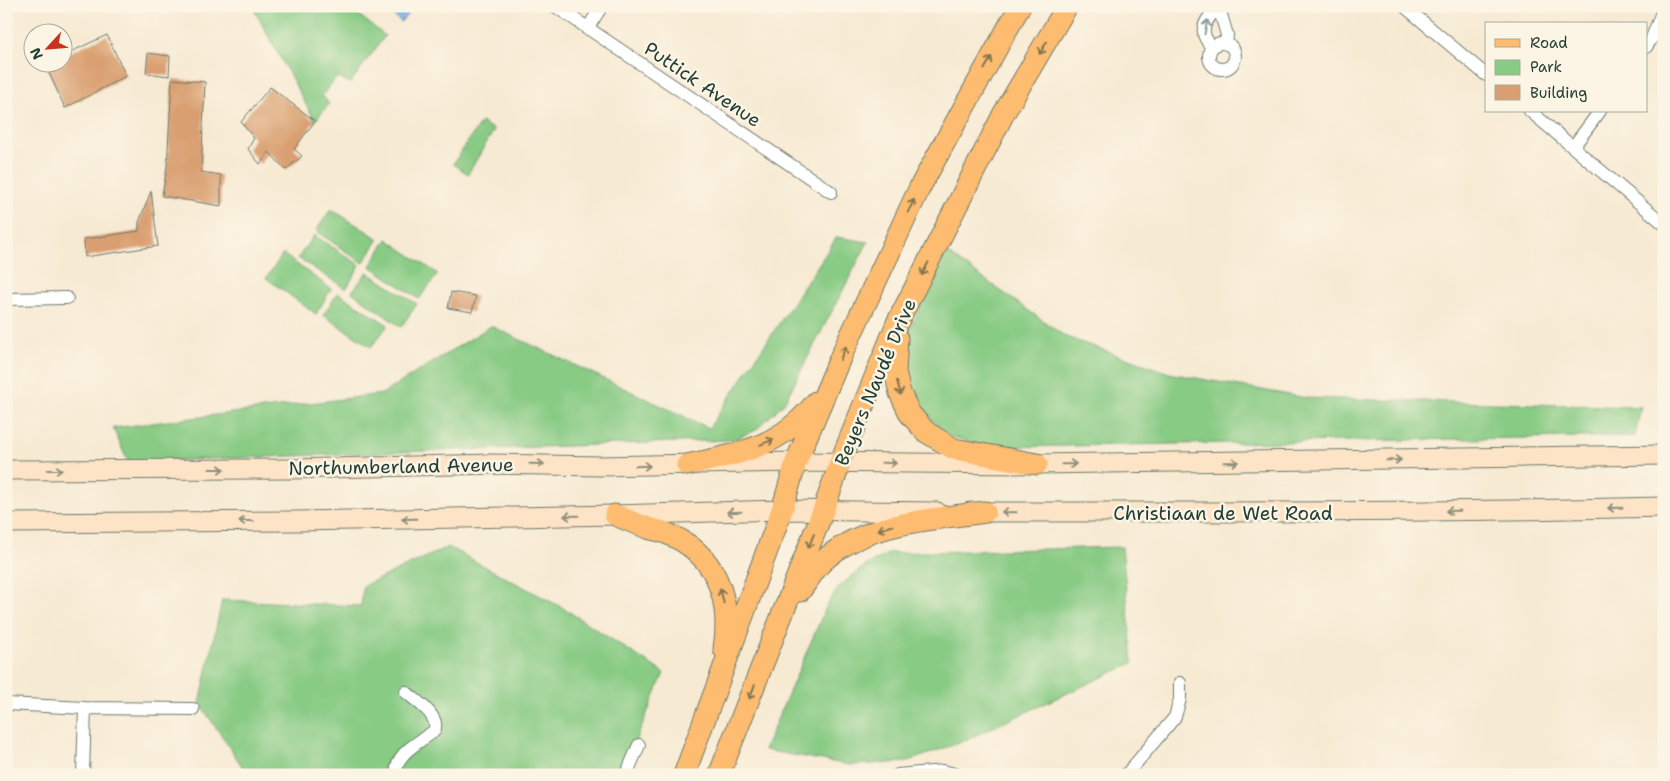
<svg xmlns="http://www.w3.org/2000/svg" width="1670" height="781" font-family="'Shantell Sans',sans-serif">
  <rect width="100%" height="100%" fill="#fcf5e5"/>
  <filter id="ink" filterUnits="userSpaceOnUse"><feTurbulence type="fractalNoise" baseFrequency=".02" numOctaves="2"/><feDisplacementMap in="SourceGraphic" scale="10" xChannelSelector="R" yChannelSelector="G"/><feConvolveMatrix kernelMatrix="1 2 1 2 8 2 1 2 1" color-interpolation-filters="sRGB"/></filter>
  <filter id="wash" filterUnits="userSpaceOnUse"><feTurbulence type="fractalNoise" baseFrequency=".0096" numOctaves="4" result="noise"/><feDisplacementMap in="SourceGraphic" scale="20" xChannelSelector="R" yChannelSelector="G"/><feGaussianBlur stdDeviation="1.12" result="paint"/><feColorMatrix in="noise" values="0 0 0 0 0 0 0 0 0 0 0 0 0 0 0 0 0 1.4 0 .05"/><feComposite in="paint" operator="in"/></filter>
  <g filter="url(#wash)">
    <rect width="100%" height="100%" fill="#f7ead3"/>
    <path fill="#88cb84" stroke="#54845c" d="M252,6H348L385,36L350,83L337,77L322,95L329,104L315,121Z
      M481,122L494,130L468,174L453,164Z
      M331,209L379,239L363,263L316,231Z
      M314,235L360,265L346,289L298,258Z
      M837,237L868,242L784,403L756,430L732,440L128,462L113,428L382,394L491,326L709,428Z
      M387,239L438,274L419,299L370,266Z
      M946,252L1066,337L1169,373L1306,398L1641,407L1635,436L1005,447L979,445L945,435L930,417L916,399L909,376L906,337Z
      M283,254L331,289L316,314L266,278Z
      M367,272L417,304L401,327L352,292Z
      M338,293L388,325L371,347L323,315Z
      M448,547L563,608L664,673L621,775H248L200,704L222,600L361,606L363,586Z
      M1122,547L1133,663L959,743L906,762L851,765L764,750L827,605L839,587L862,568L889,553Z"/>
    <path fill="#7babe6" stroke="#4d748d" d="M383,6H415L401,22Z"/>
    <g id="blocks">
      <path fill="#d99f70" d="M107,35L126,76L65,108L44,62H62V56Z
        M148,53L170,56L169,76L146,73Z
        M172,79L205,82L201,172L221,175V206L162,196L167,167Z
        M270,87L315,121L294,149L302,156L286,170L269,152L260,164L248,149L254,138L241,122Z
        M151,191L158,246L85,257L84,239L139,231V222Z
        M451,292L476,296L472,312L448,308Z"/>
    </g>
  </g>
  <g filter="url(#ink)">
    <use href="#blocks" fill-opacity="0" stroke="#6b7a6c" stroke-width="1"/>
    <g fill="none" stroke-linecap="round" stroke-linejoin="round">
      <defs>
        <path id="minor" d="M555,6L831,192
          M1404,6L1486,75
          M1219,8L1227,35L1226,44
          M587,29L602,6
          M1209 56a13 13 0 1 1 26 0a13 13 0 1 1-26 0Z
          M1646,47L1652,38L1664,7
          M1212,48C1210,45 1207,41 1205,37C1200,24 1212,12 1223,6
          M1530,111L1664,224
          M1573,147L1600,111
          M6,299L67,298
          M6,704L85,708L193,709
          M83,775L85,708
          M397,775C393,754 420,742 434,731C441,716 416,701 406,692
          M626,775L639,745
          M898,775L943,771L958,775
          M1126,775L1175,717L1180,699V683"/>
        <path id="secondary" d="M6,470L290,469L493,464L600,466L796,462L1037,464L1664,455
          M970,512C1201,512 1432,513 1664,507
          M6,523L298,521L615,515L782,510L937,512"/>
        <path id="primary" d="M897,338L895,372L900,393L910,414L926,432L954,449L1037,464
          M687,465C739,454 781,447 816,402
          M615,515C627,520 639,525 651,529C656,530 661,531 666,533C716,553 732,598 724,649
          M800,591C806,583 812,574 818,566C859,522 929,520 985,512
          M684,775L782,510L796,462L841,356L920,187L1020,6
          M719,775L823,511L840,463L897,323L1004,113L1067,6"/>
      </defs>
      <use href="#minor" stroke="#6b7a6c" stroke-width="14"/>
      <use href="#secondary" stroke="#6b7a6c" stroke-width="21"/>
      <use href="#primary" stroke="#6b7a6c" stroke-width="23"/>
      <use href="#minor" stroke="#fff" stroke-width="12"/>
      <use href="#secondary" stroke="#fee4c6" stroke-width="19"/>
      <use href="#primary" stroke="#fdbc70" stroke-width="21"/>
    </g>
    <defs><path id="oneway-shaft" d="M-6 0H5M1.5-3L5.5 0L1.5 3" fill="none" stroke-width="1.6" stroke-linecap="round" stroke-linejoin="round" transform="scale(1.25)"/></defs>
    <use stroke="#8f9e9a" href="#oneway-shaft" transform="translate(1206 27) rotate(-78)"/>
    <g stroke="#83764f">
      <use href="#oneway-shaft" transform="translate(1043 48) rotate(120)"/>
      <use href="#oneway-shaft" transform="translate(988 63) rotate(-61)"/>
      <use href="#oneway-shaft" transform="translate(911 206) rotate(-65)"/>
      <use href="#oneway-shaft" transform="translate(925 269) rotate(117)"/>
      <use href="#oneway-shaft" transform="translate(843 353) rotate(-66)"/>
      <use href="#oneway-shaft" transform="translate(899 388) rotate(74)"/>
      <use href="#oneway-shaft" transform="translate(767 442) rotate(-23)"/>
      <use href="#oneway-shaft" transform="translate(885 528) rotate(163)"/>
      <use href="#oneway-shaft" transform="translate(811 541) rotate(112)"/>
      <use href="#oneway-shaft" transform="translate(722 596) rotate(-103)"/>
      <use href="#oneway-shaft" transform="translate(752 692) rotate(111)"/>
    </g>
    <g stroke="#8e907d">
      <use href="#oneway-shaft" transform="translate(1394 460) rotate(-1)"/>
      <use href="#oneway-shaft" transform="translate(1231 462) rotate(-1)"/>
      <use href="#oneway-shaft" transform="translate(889 463) rotate(1)"/>
      <use href="#oneway-shaft" transform="translate(537 464) rotate(1)"/>
      <use href="#oneway-shaft" transform="translate(1069 464) rotate(-1)"/>
      <use href="#oneway-shaft" transform="translate(643 466)"/>
      <use href="#oneway-shaft" transform="translate(217 469)"/>
      <use href="#oneway-shaft" transform="translate(55 470)"/>
      <use href="#oneway-shaft" transform="translate(1615 508) rotate(179)"/>
      <use href="#oneway-shaft" transform="translate(1453 511) rotate(179)"/>
      <use href="#oneway-shaft" transform="translate(734 512) rotate(178)"/>
      <use href="#oneway-shaft" transform="translate(1009 512) rotate(-179)"/>
      <use href="#oneway-shaft" transform="translate(571 516) rotate(179)"/>
      <use href="#oneway-shaft" transform="translate(409 519) rotate(179)"/>
      <use href="#oneway-shaft" transform="translate(246 521) rotate(180)"/>
    </g>
  </g>
  <g text-anchor="middle" stroke-width="5" stroke-linejoin="round" paint-order="stroke">
    <g font-size="19" fill="#1f3d34" stroke="#fcf5e5">
      <text transform="translate(703 84) rotate(34)" y="7">Puttick Avenue</text>
      <text transform="translate(875 382) rotate(-67)" y="7">Beyers Naudé Drive</text>
      <text transform="translate(401 466) rotate(-1)" y="7">Northumberland Avenue</text>
      <text x="1223" y="520">Christiaan de Wet Road</text>
    </g>
  </g>
  <rect width="1670" height="781" fill="none" stroke="#fcf5e5" stroke-width="25"/>
  <rect x="1485" y="22" width="162" height="90" fill="#fcf5e5" stroke="#a4ab9e"/>
  <rect x="1495" y="39" width="25" height="8" fill="#fdbc70" stroke="#a4ab9e"/>
  <text x="1530" y="48" font-size="15" fill="#1f3d34">Road</text>
  <rect x="1495" y="60" width="25" height="15" fill="#88cb84" stroke="#a4ab9e"/>
  <text x="1530" y="72" font-size="15" fill="#1f3d34">Park</text>
  <rect x="1495" y="85" width="25" height="15" fill="#d99f70" stroke="#a4ab9e"/>
  <text x="1530" y="98" font-size="15" fill="#1f3d34">Building</text>
  <g transform="translate(48 48) rotate(244)"><circle r="24" fill="#fcf5e5" stroke="#a4ab9e"/>
  <path d="M0-4L9 19L0 12L-9 19Z" fill="#c8321e"/>
  <text y="-8" font-size="14" font-weight="bold" text-anchor="middle" fill="#1f3d34">N</text>
  </g>
</svg>
